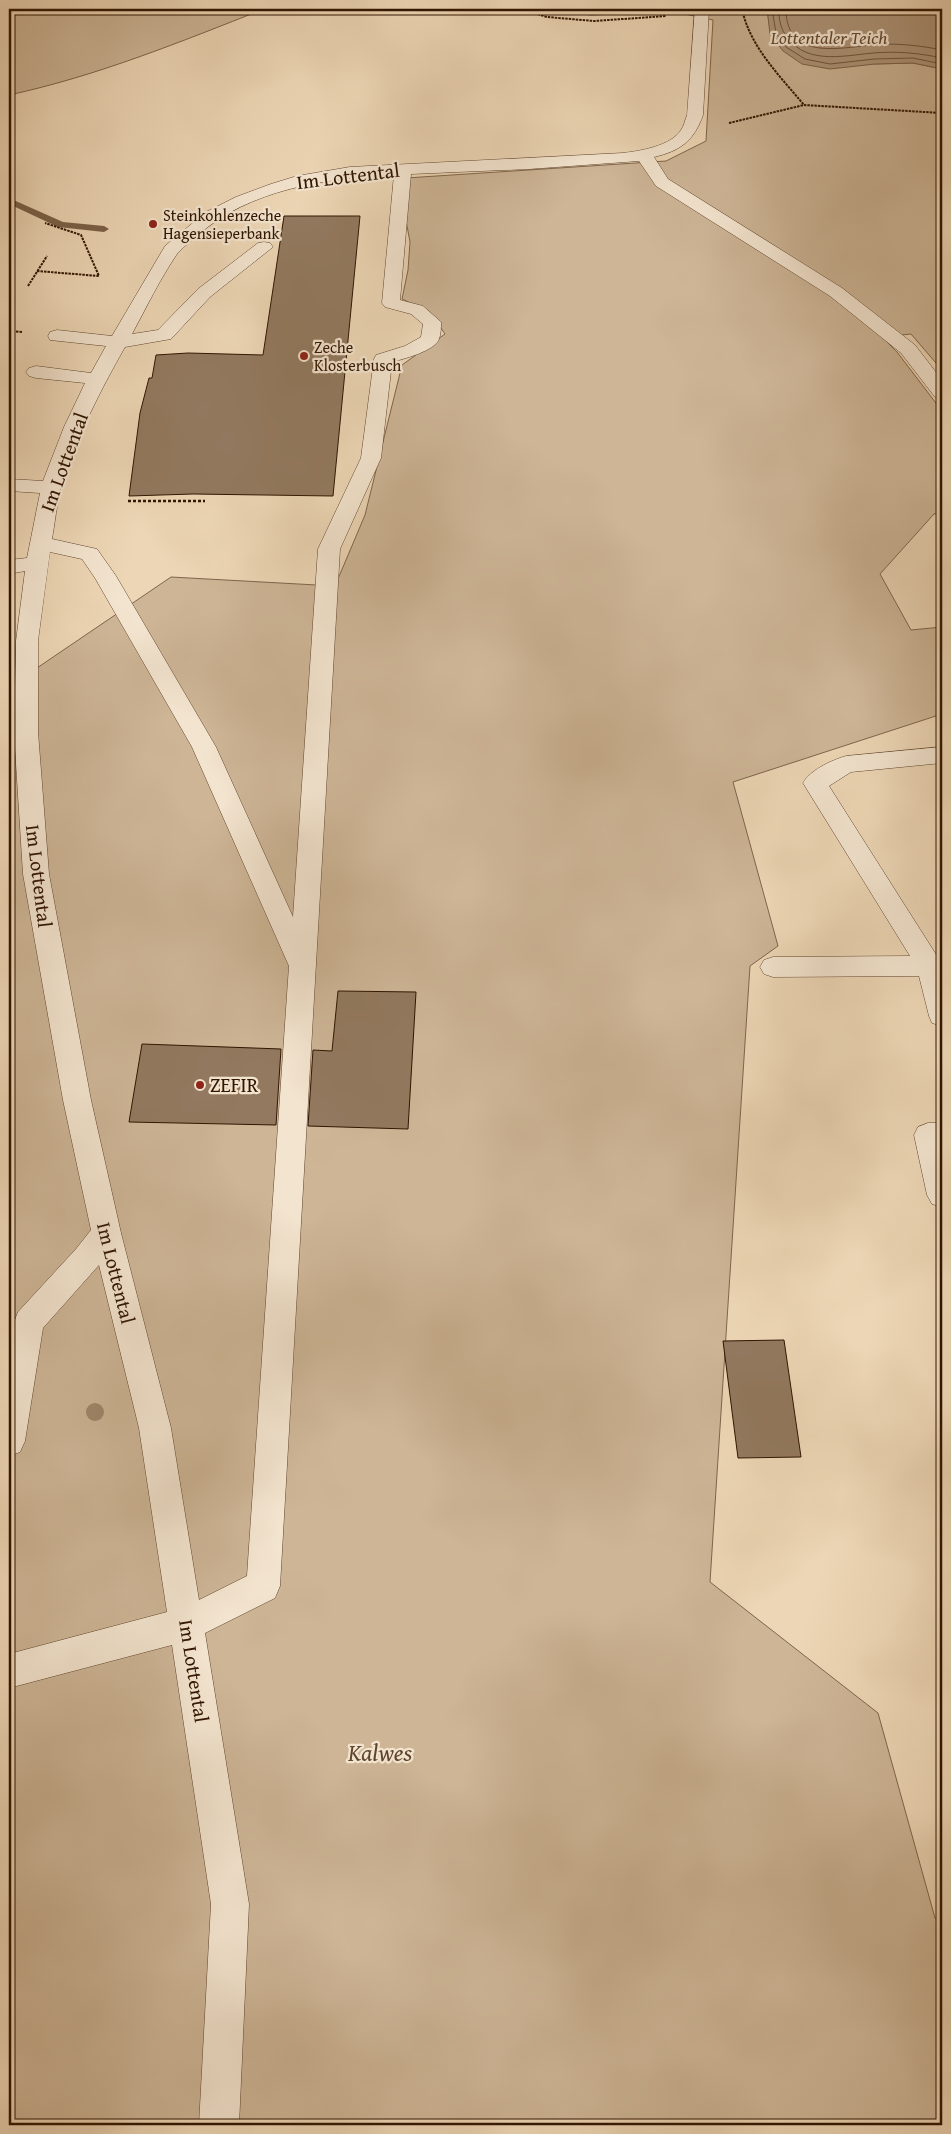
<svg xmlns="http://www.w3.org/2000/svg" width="951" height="2134" font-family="'Gentium Book Plus',serif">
  <rect width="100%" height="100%" fill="#edd6b5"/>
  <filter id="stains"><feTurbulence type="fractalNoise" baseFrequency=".004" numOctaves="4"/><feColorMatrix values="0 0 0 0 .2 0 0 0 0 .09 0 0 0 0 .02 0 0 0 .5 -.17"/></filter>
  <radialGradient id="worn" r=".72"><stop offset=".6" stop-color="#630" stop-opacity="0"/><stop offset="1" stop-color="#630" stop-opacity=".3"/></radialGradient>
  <path fill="#cdb596" stroke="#7e654c" d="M9,9H264C180,42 97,76 9,95Z
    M563,9H767L771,34L875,64L913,63L942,69V370L911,334L882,337L897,352L942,411V513L934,514L880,574L911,630L942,627V714L733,782L778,946L750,966L710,1582L878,1713L935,1918L942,1922V2125H9V687L171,577L335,586L365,515L402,365L445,334L430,312L402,299L408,270L410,242L403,204L406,178L666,161L706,141L713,20L675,12L590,15Z"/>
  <path fill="#ad9478" stroke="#7b6148" d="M767,9H942V69L913,63L875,64L830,69L802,64L783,51L770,34Z"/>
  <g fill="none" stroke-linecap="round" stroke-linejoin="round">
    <path stroke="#6e543c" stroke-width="1" d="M772,9L776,33L786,47L805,59L830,64L874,59L913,58L942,64
      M778,9C779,16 780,25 783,31C802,66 841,56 873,53C897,51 919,53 942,58
      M786,9C786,66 849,45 885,44C904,44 923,46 942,50"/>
    <path fill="#7b6148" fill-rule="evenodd" d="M9,198L63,222L104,226L109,229L104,232L58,227L9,204Z"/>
  </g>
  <path fill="#92795f" stroke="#301501" d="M284,216H360L333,496L193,494L129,496L140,413L149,378H152L156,355L188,353L263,355Z
    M338,991L416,992L408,1129L308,1126L313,1050L332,1051Z
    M142,1044L281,1049L276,1125L129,1122Z
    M784,1340L801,1457L738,1458L723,1341Z"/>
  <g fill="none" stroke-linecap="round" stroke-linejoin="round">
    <defs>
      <path id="minor" d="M695,9H709L703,115C694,141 680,151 654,157L668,179L842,288L915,345L942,380V399L935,397L901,353L830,296L656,186L639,161L529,169L411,174L400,300L423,306L441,322C441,327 441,334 439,339C435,351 403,359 392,362L381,458L340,549L280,1586L275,1598L205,1633L249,1904L239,2125H199L211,1904L172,1645L9,1688V1654L167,1612L139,1428L99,1265L43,1328L25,1441L20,1452L9,1456C9,1416 2,1347 18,1312L76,1249L91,1230L63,1100L23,874L14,732L16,641L25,571L9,574V560L27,558L40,493L9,491V479L43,481L64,427L85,383L36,378L29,376L26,372L29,368L36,366L91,373L106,346L50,340L48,336L50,332L57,330L112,336L165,246L206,212L236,197L271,184L297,176L350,167L623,153C640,151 671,146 681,130C684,126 685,120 687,115ZM394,175L382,303L385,307L411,314L423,324L421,337L405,346L376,355L374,359L361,458L318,549L293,917L216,747L116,576L97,549L52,539C55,522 57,503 61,486C76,438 100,391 125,347L171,339L210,297L273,247L270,243L264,242L258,243L198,289L158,330L132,334C146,308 160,279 177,254C182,248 190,242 197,236C249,189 327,178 394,175ZM50,552L82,559L95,578L192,747L289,966L247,1576L199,1600L171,1428L121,1233L91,1100L49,874L38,732V641Z
        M942,747V763L851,772L829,786L937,956H942V1026L932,1023L929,1016L919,976L773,977L764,974L760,967L764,960L773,957L910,956L803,783C810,770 832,760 846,756Z
        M928,1123H942V1207L932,1204L927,1195L914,1135L918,1127Z"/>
    </defs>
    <use href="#minor" stroke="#5f452e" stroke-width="1"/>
    <path stroke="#301501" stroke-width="2" stroke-dasharray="2.5 1" stroke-linecap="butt" d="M521,9L547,17L594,21L666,16
      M742,9C750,47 780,76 804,105
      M729,123L804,105L942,113
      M37,271L99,276L81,235L45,223
      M28,286L47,256
      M9,331L23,332"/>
    <path stroke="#301501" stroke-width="2.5" stroke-dasharray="3 2" stroke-linecap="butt" d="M128,501H205"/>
    <use href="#minor" fill="#f3e4cf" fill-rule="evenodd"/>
  </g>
  <circle fill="#9f866b" cx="95" cy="1412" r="9"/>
  <g fill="#8f2418" stroke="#f3e4cf" stroke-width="2">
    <circle cx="153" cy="224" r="5"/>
    <circle cx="304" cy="356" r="5"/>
    <circle cx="200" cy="1085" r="5"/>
  </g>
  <g text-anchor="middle" stroke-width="4.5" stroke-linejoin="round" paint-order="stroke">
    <g font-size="16" fill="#301501" stroke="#f3e4cf" text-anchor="start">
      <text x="163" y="221">Steinkohlenzeche<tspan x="163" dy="18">Hagensieperbank</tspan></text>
      <text x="314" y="353">Zeche<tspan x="314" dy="18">Klosterbusch</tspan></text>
    </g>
    <g font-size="18" font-style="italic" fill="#624831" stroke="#f3e4cf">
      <text x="829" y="44">Lottentaler Teich</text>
    </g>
    <g font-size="20" fill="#301501" stroke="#f3e4cf">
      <text transform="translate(348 176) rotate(-7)" y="7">Im Lottental</text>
      <text transform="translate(64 462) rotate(-70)" y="7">Im Lottental</text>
      <text transform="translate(39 876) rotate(83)" y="7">Im Lottental</text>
      <text transform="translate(116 1273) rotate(76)" y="7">Im Lottental</text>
      <text transform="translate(194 1671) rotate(81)" y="7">Im Lottental</text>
    </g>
    <g font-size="20" fill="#301501" stroke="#f3e4cf" text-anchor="start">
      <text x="210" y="1092">ZEFIR</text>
    </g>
    <g font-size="24" font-style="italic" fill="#5f452e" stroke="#f3e4cf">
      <text x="380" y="1761">Kalwes</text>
    </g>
  </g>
  <rect width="951" height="2134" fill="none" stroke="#edd6b5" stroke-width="30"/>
  <rect x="10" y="10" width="931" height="2114" fill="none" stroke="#301501" stroke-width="2.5"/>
  <rect x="15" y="15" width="921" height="2104" fill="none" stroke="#301501"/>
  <rect width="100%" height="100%" filter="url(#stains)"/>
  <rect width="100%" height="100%" fill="url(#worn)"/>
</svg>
